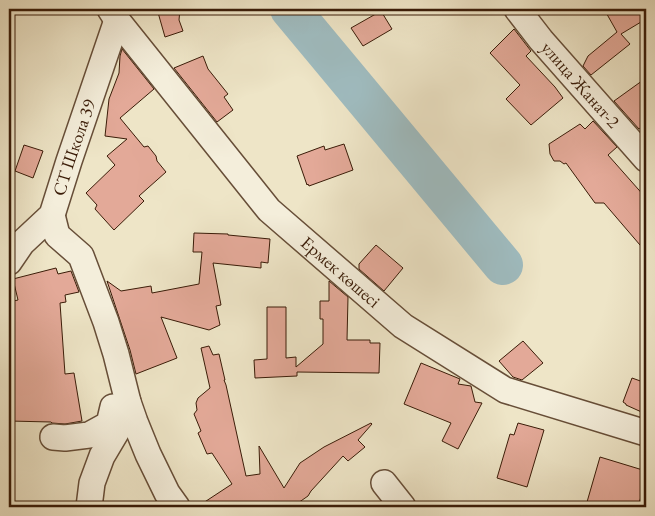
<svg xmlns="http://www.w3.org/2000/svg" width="655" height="516" font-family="'EB Garamond',serif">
  <rect width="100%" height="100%" fill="#eee5c7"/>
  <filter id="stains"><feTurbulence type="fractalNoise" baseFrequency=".004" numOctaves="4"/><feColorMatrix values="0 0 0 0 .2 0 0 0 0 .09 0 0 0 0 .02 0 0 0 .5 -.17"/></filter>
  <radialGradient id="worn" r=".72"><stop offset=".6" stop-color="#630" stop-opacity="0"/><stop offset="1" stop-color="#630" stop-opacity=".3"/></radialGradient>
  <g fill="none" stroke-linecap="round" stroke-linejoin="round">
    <path stroke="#9fbcc0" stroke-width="40" d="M290,9L503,265"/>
  </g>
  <path fill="#e3a998" stroke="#3a1c08" d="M157,9H180L179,20L183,31L165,37Z
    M604,9H646V19L621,34L630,44L591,75L583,66L588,56L617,32Z
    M381,11L392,29L363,46L351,28Z
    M514,29L531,51L526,56L555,87L563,98L531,125L506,99L520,85L490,53Z
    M122,49L154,89L120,118L144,147L148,146L156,156L157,161L166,172L139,196L144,201L114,230L95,209L97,205L86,193L115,165L107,156L127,139L105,136L109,99L119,73L120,56Z
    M203,56L208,69L228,94L224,97L233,110L217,122L174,68Z
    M646,78V125L639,129L614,101Z
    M593,121L617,147L608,155L646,198V252L604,203H595L566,163L564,164L560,161H554L550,154L549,144L580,124L585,129Z
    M344,144L353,170L309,186L308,184L307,185L297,156L324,146L325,150Z
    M24,145L43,151L33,178L15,171Z
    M194,233L228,234V235L270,239L268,263L261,262V268L213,263L221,305L216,306L220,325L209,330L161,317L177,358L136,374L130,350L107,281L121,291L151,286L152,293L199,284L202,252H193Z
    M376,245L403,268L384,291L359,269V264Z
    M56,268L58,274L71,271L79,292L65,295L66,302L60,303L65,374L74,373L82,421L65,424L52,423L51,422L9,421V302L18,300L13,279Z
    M329,281L348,297L347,340H370V343H380L379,373L297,372V376L255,378L254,360L267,359V307H286V358L296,357V367L323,344V319H320V301H329Z
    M523,341L543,363L522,380L513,377L499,361Z
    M209,346L213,355L219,354L225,380H224L226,385L246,476L260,474L259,446L284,488L300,463L324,447L371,423L372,424L358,440L365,447L348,461L343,456L311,491L308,496L295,505L296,507H197L232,484L212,453L207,454L198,433L201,431L194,414L197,410L196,403L198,398L210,388L201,348Z
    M421,363L460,379L458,384L471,386L475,402L482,403L458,449L442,441L451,423L404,404Z
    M632,378L646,383V414L626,405V404L623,402Z
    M518,423L544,430L527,487L497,478L510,434L514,435Z
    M600,457L646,471V479L638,507H605L587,502Z"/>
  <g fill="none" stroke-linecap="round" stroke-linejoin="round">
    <defs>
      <g id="street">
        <path id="s1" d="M110,9L117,20L269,210L403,326L505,390L646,433"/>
        <path id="s2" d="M517,9L541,40L646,159"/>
        <path d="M52,215L57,235L81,256L106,322L116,354L128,402L135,422L148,454L167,493L177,507"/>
        <path id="s3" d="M9,262L22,243L52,215L69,161L117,20"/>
        <path d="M53,437L65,438L89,435L109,424L113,407"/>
        <path d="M384,483L403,507"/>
        <path d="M89,507L92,483L102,456L121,424L128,402"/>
      </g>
    </defs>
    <use href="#street" stroke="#674e38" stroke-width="28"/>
    <use href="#street" stroke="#f4eedb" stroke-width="25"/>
  </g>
  <g text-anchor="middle" stroke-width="4" stroke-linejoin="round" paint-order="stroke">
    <g font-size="18" fill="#3a1c08" stroke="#f4eedb">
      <text dy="6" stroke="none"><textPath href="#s2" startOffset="99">улица Жанат-2</textPath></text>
      <text dy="6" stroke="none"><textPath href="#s3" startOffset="135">СТ Школа 39</textPath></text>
      <text dy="6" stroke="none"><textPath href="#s1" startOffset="351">Ермек көшесі</textPath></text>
    </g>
  </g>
  <rect width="655" height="516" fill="none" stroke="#eee5c7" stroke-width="30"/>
  <rect x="10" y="10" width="635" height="496" fill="none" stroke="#3a1c08" stroke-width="2.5"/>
  <rect x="15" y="15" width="625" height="486" fill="none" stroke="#3a1c08"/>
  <rect width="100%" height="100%" filter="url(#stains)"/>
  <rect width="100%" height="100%" fill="url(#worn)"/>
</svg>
